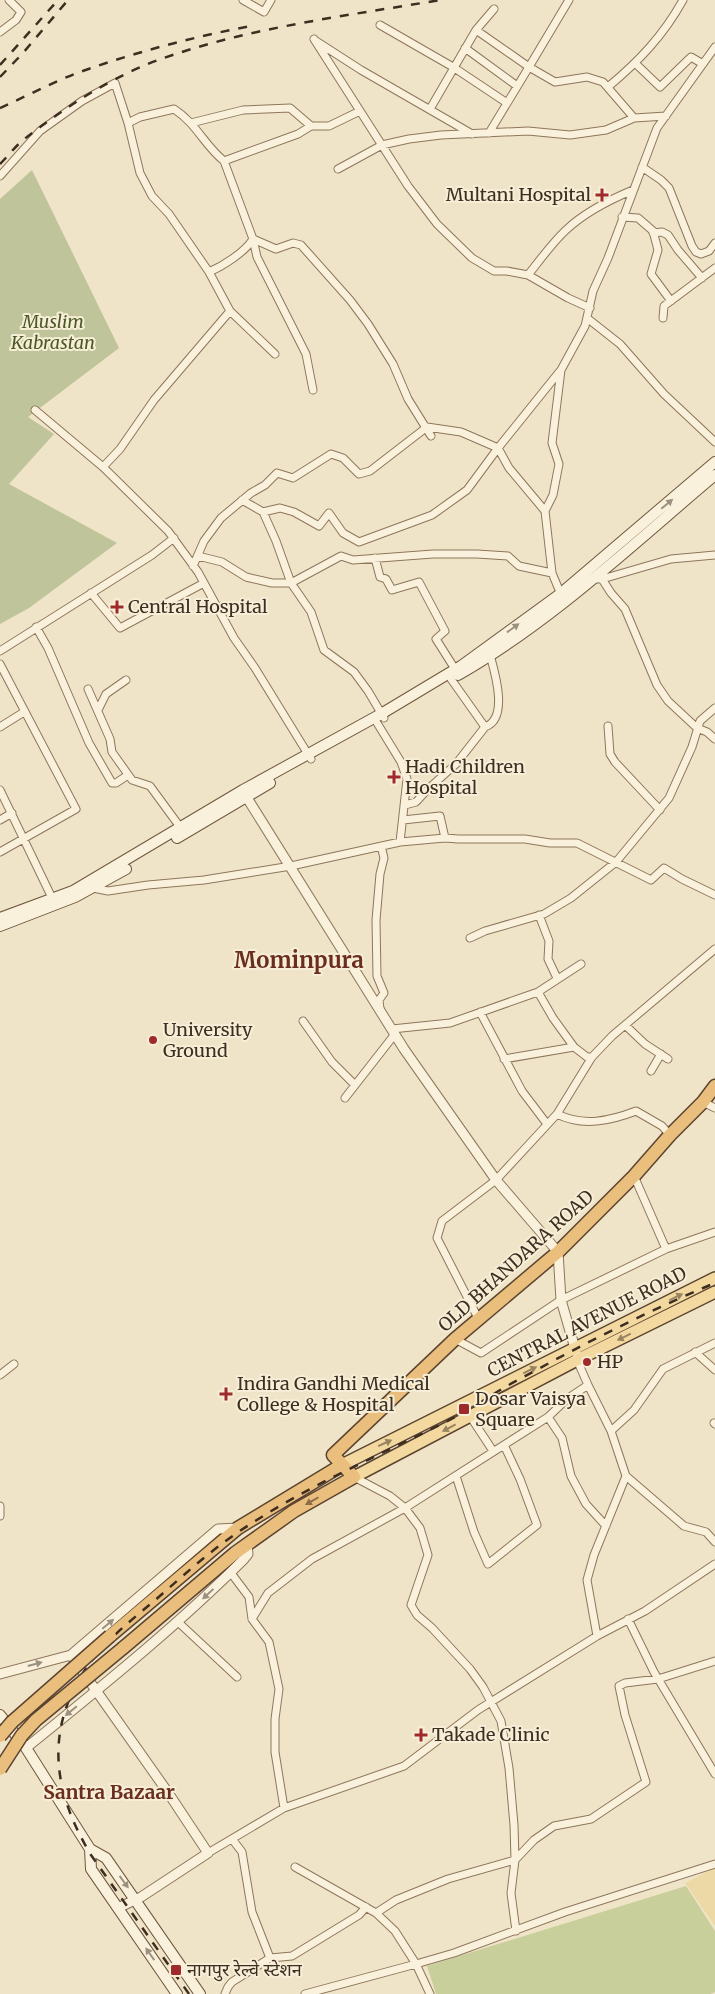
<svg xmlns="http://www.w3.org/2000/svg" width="715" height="1994" font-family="Merriweather,'Noto Sans Devanagari',serif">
  <rect width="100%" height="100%" fill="#f0e4c8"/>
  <path fill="#c9cf9b" d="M686,1886L715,1931V1992L711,1994H436L427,1966Z"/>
  <path fill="#ecd9a5" d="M715,1868V1926L685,1883Z"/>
  <path fill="#bfc49a" d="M32,170L119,348L28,417L54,434L9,484L117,543L29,608L0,624V199Z"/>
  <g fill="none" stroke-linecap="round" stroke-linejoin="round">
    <defs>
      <path id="minor" d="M243,0L264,12L271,0
        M569,0L529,67L555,82L587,77L603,82L634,118L666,116
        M380,25L453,67L507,103
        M476,30L529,67L489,133
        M0,32L16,20L21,12L9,0
        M314,39L408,186L437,224L472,258L494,271H507L528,275L568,298L590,308
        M316,41L361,70L472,134
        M465,48L517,86
        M636,64L660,87L691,57L703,64
        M608,87C639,61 663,36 683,0
        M430,109L476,30L494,9
        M191,123L243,110L290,108L311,126H329L360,111
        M224,161L298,134L311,126
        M642,167L661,180L669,188L692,246L696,252L701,254L709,251L715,243
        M338,169L382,145L409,139L441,135L528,131L570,135L606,130L634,118
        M0,176L40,131L82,101L115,83L128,123
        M622,217L638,218L653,231L658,250L651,274L671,301
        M653,233L662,232L668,235L678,250L702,278
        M253,239L276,249L293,243L301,245L350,300L368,324L393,364L408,399L431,436
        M253,239L257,257L306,354L313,390
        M528,275C540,260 552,243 566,230C585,212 609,200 633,190
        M230,311L275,354
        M587,318L620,344L664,394L715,442
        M663,318L664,306L715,268
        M35,410L103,467L168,531L198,572L234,638L255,668L311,759
        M103,467L120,449L154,400L230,311L209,272L169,214L152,196L140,173L128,123L140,117L174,109C197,124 204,145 224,161L253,239C245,252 223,266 209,272
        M242,500L263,512L276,541L291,583L341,556L353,560L433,554H477L508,556L519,566L552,573
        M263,512L280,508L294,512L319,526L329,513L343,533L359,542L432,515L467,490L498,448L560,371
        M198,556L222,562L246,577L272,583H291L311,612L324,650L354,672L368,691L384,718
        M375,558L380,577L386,579L392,590L419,582L445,631L436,639L455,669
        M193,566L204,541L221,518L251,493L265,485L277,473L293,478L331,454L343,458L359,474L370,471L427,427L461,432L498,448L509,468L545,511
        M598,579L609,577L671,559L715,555
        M602,579L611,593L625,609L657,685L668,701L697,728L707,732L715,739
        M91,593L120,628L204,583
        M562,597L552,573L545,511L553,495L559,464L552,443L561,370L585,326L593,291L608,258L657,128L715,47
        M36,627L48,648L89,743L112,783H116L128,775
        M0,651L152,555L174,538
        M0,664L76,809L0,852
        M451,679L485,727
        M88,689L110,739L112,752L132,780L150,786L183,831
        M98,710L106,694L126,680
        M608,726L610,754L615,762L660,810
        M0,727L24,712
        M0,790L54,902
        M405,805L416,802L428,789L456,764L485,727C509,719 495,673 490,655
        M0,820L12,813
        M403,820L440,816L445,838
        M400,842L445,838L458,839H525L550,843H577L651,880L664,868L682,879L715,895
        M93,888L108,891L148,885L204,880L291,866L400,842L407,779L401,762L374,718
        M539,915L549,941L548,959L557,978
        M470,938L485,931L544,914L571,898L616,862L669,798L692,747L700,721L715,708
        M538,992L553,1018L574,1047
        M380,1009L379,1000L384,993L377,976L376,920L380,874L384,858L381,846
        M480,1012L522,1091L547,1124
        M303,1021L332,1062L355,1085
        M625,1025L645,1044L668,1059
        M392,1029L450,1023L538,992L581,964
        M504,1059L574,1047L587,1057H592
        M651,1071L661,1054
        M345,1098L395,1034
        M703,1102L715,1108
        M557,1114C583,1127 610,1121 636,1111L662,1126L670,1135
        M634,1176L666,1249
        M479,1320L437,1238L442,1221L496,1180L557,1114L592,1057L612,1036L715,949
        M455,1339L481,1353L561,1300L666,1249L715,1232
        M695,1352L715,1370
        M0,1375L14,1364
        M588,1385L611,1431L634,1410L663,1369L715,1343
        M470,1416L493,1451
        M548,1417L562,1438L571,1476L586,1504L606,1526
        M714,1423L715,1424
        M456,1476L474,1532L488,1564L537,1525L520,1479L504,1445
        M626,1476L684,1526L706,1532L715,1542
        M354,1477L390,1496L405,1508L548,1417L567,1399L588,1385L577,1360
        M0,1506V1516
        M231,1573L249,1597L252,1619L269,1642L279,1689L275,1719V1752L284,1808
        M252,1619L268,1593L312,1559L405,1508L420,1528L428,1555L411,1605L417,1615L432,1628L470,1669L483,1687L501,1721L509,1768L514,1825L515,1860L511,1893L516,1931
        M628,1619L654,1672L715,1774
        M178,1622L237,1677
        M597,1636L587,1580L594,1555L626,1476L611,1431
        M208,1853L284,1808L404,1766L478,1710L597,1636L645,1611L715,1564
        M295,1867L376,1913L395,1931L416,1964L454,1953L565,1912L715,1864
        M376,1913L396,1900L448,1879L515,1860L534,1840L554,1826L591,1819L646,1782L625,1715L619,1686L625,1683L658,1679L715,1661
        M270,1958L292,1956L359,1915L366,1907
        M225,1994L228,1987L232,1982L270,1958L252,1912L242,1852L232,1839
        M305,1994L416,1964L430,1994"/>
      <path id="tertiary" d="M244,793L404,1049L496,1180L558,1252L561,1300L576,1352
        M71,1655L169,1794L208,1853L141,1897L118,1908
        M0,1674L71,1655L218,1529L238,1528
        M26,1748C101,1687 176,1627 244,1559L248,1554L247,1544"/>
      <path id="secondary" d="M458,675C551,622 633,544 715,475
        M177,838L270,783
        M0,918L73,891L243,790L381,714L461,666L560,594L715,462
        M0,926L75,897L126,869
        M0,1715L26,1748L90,1849L106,1858L200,1994
        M90,1849L91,1869L177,1994"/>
      <path id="primary" d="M342,1465L715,1278
        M354,1477L577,1360L715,1292"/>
      <path id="trunk" d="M110,1636L238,1528L342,1465
        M123,1648L235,1553L294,1511L354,1477L333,1455L455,1339L558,1252L634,1176L670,1135L703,1102L715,1086"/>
    </defs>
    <use href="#minor" stroke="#8d765c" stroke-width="9"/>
    <use href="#tertiary" stroke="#8d765c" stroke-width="11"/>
    <use href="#secondary" stroke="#6f573f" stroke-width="12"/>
    <use href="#primary" stroke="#5b4430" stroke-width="14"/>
    <use href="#trunk" stroke="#5b4430" stroke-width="15"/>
    <use href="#minor" stroke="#faf1dc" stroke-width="7"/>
    <use href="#tertiary" stroke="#faf1dc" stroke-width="9"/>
    <use href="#secondary" stroke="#faf1dc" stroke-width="10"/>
    <use href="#primary" stroke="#f3d9a0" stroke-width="11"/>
    <use href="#trunk" stroke="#eabe7c" stroke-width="12"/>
    <path stroke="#3d2e20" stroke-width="2.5" stroke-dasharray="9 9" stroke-linecap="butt" d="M0,65L58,0
      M0,77L23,53L68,0
      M0,108C25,97 51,83 77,73C133,53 192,37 251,26
      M0,164C9,155 17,144 27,137C67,106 113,76 161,59C251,27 346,16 440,0
      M189,1994L91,1855C58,1800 45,1744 76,1685C94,1650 124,1626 153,1602C184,1575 214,1547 249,1525C316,1481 392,1450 463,1413C482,1402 500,1389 520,1379C583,1344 648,1311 715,1283"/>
    <defs>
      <path id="trunk-bridge" d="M0,1736L12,1722L110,1636
        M0,1769L22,1735L36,1720L123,1648"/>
    </defs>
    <use href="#trunk-bridge" stroke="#5b4430" stroke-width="15" stroke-linecap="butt"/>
    <use href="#trunk-bridge" stroke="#eabe7c" stroke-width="12"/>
  </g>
  <defs><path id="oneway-solid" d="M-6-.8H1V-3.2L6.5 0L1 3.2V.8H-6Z" transform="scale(1.25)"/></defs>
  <g fill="#9c907e">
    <use href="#oneway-solid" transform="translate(667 504) rotate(-40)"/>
    <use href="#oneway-solid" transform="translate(513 628) rotate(-36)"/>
    <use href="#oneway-solid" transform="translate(208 1594) rotate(137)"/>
    <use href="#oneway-solid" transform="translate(108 1624) rotate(-40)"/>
    <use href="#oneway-solid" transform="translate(35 1664) rotate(-15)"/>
    <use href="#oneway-solid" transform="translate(71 1711) rotate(141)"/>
    <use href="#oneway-solid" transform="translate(124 1882) rotate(54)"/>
    <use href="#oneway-solid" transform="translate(150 1954) rotate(-125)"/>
  </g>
  <g fill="#988460">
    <use href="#oneway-solid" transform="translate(676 1297) rotate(-26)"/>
    <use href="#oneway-solid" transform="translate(624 1337) rotate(154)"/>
    <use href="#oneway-solid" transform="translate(530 1370) rotate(-26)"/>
    <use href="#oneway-solid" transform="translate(449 1428) rotate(152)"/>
    <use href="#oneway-solid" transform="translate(385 1443) rotate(-24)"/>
  </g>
  <use fill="#8b6f49" href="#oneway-solid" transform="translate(312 1501) rotate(150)"/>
  <g fill="#9e2a2b" stroke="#f7eed8" stroke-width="2">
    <path d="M599.5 187.5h5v5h5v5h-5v5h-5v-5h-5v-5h5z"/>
    <path d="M114.5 599.5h5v5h5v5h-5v5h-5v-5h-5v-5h5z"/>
    <path d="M391.5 769.5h5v5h5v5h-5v5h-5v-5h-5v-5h5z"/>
    <circle cx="153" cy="1040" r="5"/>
    <circle cx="587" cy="1362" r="5"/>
    <path d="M223.5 1386.5h5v5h5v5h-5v5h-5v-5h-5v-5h5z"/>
    <rect x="458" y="1403" width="12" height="12" rx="2.5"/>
    <path d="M418.5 1727.5h5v5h5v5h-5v5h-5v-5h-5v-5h5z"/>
    <rect x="170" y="1964" width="12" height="12" rx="2.5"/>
  </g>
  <g text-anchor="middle" stroke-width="4" stroke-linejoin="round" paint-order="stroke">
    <g font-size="18" fill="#3d2e20" stroke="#f7eed8" text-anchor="start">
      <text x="591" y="201" text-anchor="end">Multani Hospital</text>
      <text x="128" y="613">Central Hospital</text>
      <text x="405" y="773">Hadi Children<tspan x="405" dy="21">Hospital</tspan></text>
      <text x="163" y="1036">University<tspan x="163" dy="21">Ground</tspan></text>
      <text x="597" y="1368">HP</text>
      <text x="237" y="1390">Indira Gandhi Medical<tspan x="237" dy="21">College &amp; Hospital</tspan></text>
      <text x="475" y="1405">Dosar Vaisya<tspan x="475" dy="21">Square</tspan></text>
      <text x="432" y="1741">Takade Clinic</text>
      <text x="187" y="1976">नागपुर रेल्वे स्टेशन</text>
    </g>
    <g font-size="18" font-style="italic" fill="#4d5a26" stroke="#f7eed8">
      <text x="53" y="328">Muslim<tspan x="53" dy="21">Kabrastan</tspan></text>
    </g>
    <g font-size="18" fill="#3d2e20" stroke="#f7eed8">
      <text transform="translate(516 1261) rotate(-42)" y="6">OLD BHANDARA ROAD</text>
      <text transform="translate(587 1322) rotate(-27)" y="6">CENTRAL AVENUE ROAD</text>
    </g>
    <g font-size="19" font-weight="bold" fill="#6b2e1e" stroke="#f7eed8">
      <text x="109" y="1799">Santra Bazaar</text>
    </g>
    <g font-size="22" font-weight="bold" fill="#6b2e1e" stroke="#f7eed8">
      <text x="299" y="968">Mominpura</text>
    </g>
  </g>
</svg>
